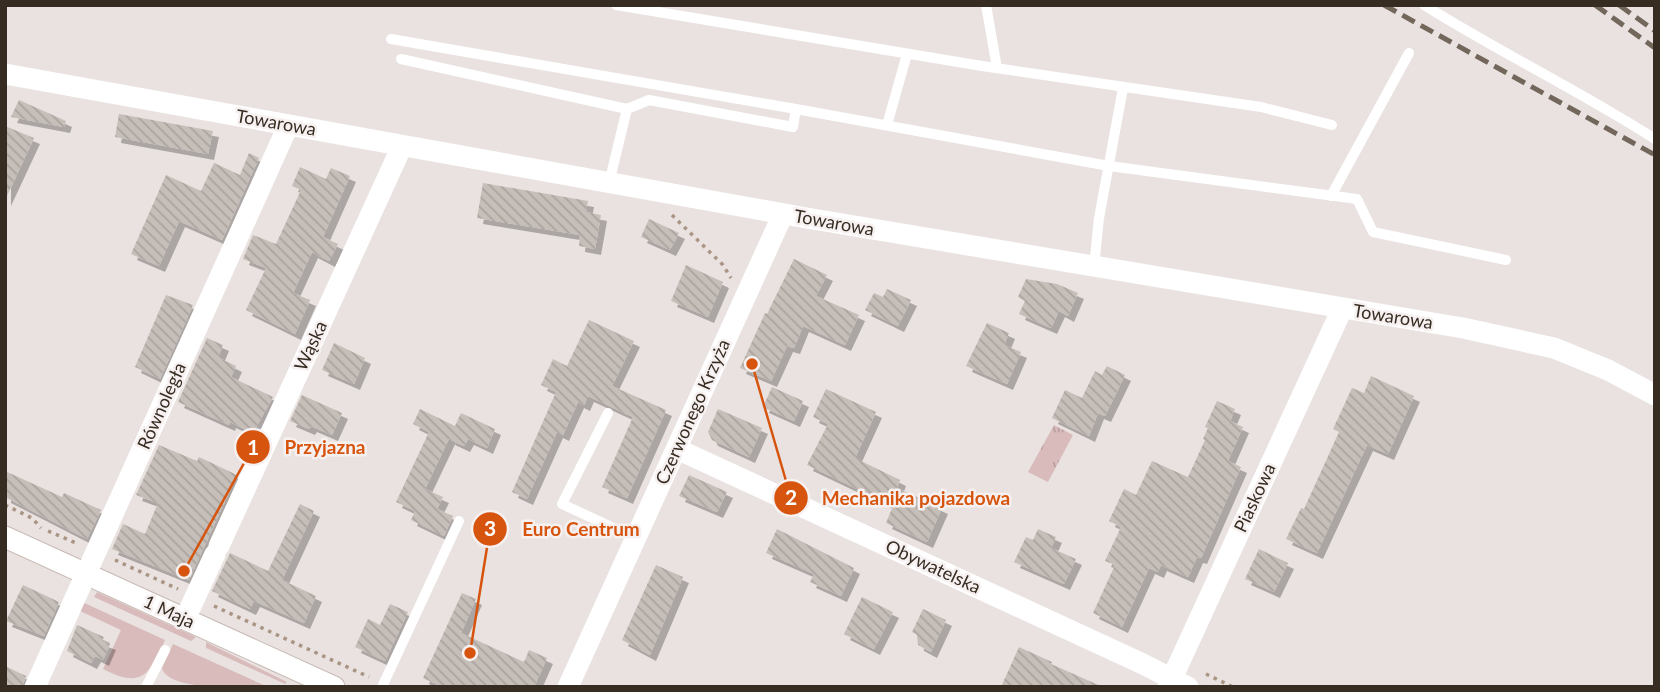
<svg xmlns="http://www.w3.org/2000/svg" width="1660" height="692" font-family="Lato,sans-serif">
  <defs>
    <pattern id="park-tufts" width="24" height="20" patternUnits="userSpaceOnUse" patternTransform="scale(1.75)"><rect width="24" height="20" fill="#d8bbba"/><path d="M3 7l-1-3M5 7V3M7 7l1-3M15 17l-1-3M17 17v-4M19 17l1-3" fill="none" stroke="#baa1a0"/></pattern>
    <pattern id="building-back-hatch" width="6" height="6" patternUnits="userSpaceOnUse" patternTransform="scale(1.75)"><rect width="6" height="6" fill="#c6beb8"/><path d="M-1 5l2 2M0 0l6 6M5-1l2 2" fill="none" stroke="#aba39e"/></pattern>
    <filter id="shadow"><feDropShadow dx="6" dy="6" stdDeviation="0" flood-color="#0004"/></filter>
  </defs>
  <rect width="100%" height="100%" fill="#e9e2e0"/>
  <path fill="#d8bbba" d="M97,592L196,637L191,641L94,597Z
    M82,602L165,640C149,675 142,689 103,669L121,630L78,610Z
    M206,642L287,682L285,684L206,648Z
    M173,644L268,687C245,687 168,692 162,668Z"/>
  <path fill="url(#park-tufts)" d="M1054,425L1073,435L1048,482L1028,472Z"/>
  <path fill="url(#building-back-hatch)" filter="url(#shadow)" d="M19,100L66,121L64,127L11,117Z
    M119,114L213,131L208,154L115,137Z
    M5,126L34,138L5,200Z
    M249,153L259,158L222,240L179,221L159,266L131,254L166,175L201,191L214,163L240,175Z
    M300,167L326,179L331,168L350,176L323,237L338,244L329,261L312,252L293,293L310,300L295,334L246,310L266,268L243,259L253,235L276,244L301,190L292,186Z
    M483,183L588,201L586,212L601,215L595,249L579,246L580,235L477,218Z
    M649,219L679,233L670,250L641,237Z
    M794,259L827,275L816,296L859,315L845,345L803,326L794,348L787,346L771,381L740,368L765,313L767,314Z
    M686,265L723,282L708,317L671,301Z
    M1026,279L1057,284L1078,293L1068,316L1059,311L1051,328L1019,314L1025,301L1018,297Z
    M887,289L911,300L898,326L865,310L874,293L883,297Z
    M166,295L193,305L160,379L135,367Z
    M589,320L634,341L612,386L666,410L627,498L602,487L633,417L588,396L584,405L578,402L563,435L557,432L527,499L512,492L556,392L541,385L553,359L567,366Z
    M987,323L1009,333L1004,345L1021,352L1007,384L966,366Z
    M207,338L223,345L218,357L236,366L231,377L273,397L253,433L230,422L229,425L178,402Z
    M334,343L365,358L354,384L322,370Z
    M1107,366L1125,375L1105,416L1098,413L1089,436L1052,418L1065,390L1082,398L1095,371L1102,375Z
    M1371,376L1414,396L1388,454L1367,445L1317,553L1286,539L1301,508L1304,509L1339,432L1333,429L1352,388L1364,393Z
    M772,387L803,401L794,421L763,407Z
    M826,389L876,412L855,458L900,480L897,488L942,508L927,542L886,523L893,506L807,465L828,424L813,417Z
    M302,395L342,413L332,435L311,426L309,429L290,421Z
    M1217,401L1235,409L1230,421L1243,427L1228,461L1241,467L1201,558L1197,557L1188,577L1161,565L1158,572L1149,568L1122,627L1093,613L1115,565L1105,561L1121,527L1109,521L1124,489L1136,495L1152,461L1188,477L1205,440L1203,439L1208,428L1205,427Z
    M420,409L455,426L461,413L495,429L487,448L468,439L464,446L449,439L454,428L425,489L443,497L437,509L453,516L444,536L411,520L415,511L396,502L429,432L413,424Z
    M718,409L762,428L749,457L712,440L708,432Z
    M159,445L197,461L199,457L237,475L189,580L112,549L123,524L145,534L158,503L136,495Z
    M5,471L62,497L64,493L101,510L87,539L5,497Z
    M689,475L727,492L717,512L679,496Z
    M300,504L314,511L282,580L316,596L304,623L254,601L250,609L212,591L230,553L268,571Z
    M777,529L854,568L841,596L810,582L814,574L766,553Z
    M1038,529L1056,537L1051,548L1076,559L1064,584L1014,562L1026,537L1033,540Z
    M1259,549L1288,563L1274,592L1245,579Z
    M656,565L683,577L650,655L622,640Z
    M23,585L59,602L44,636L6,621Z
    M462,593L476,599L461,633L524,662L529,650L547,658L534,687H442L423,678Z
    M862,597L893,612L874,649L844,634Z
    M390,604L408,612L385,661L355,647L368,619L380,625Z
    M923,609L946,620L931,652L918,645L917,635L912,632Z
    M77,625L104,637L102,641L110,644L103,660L95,656L91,663L67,651Z
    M1019,647L1052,662L1051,664L1103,687H1001Z
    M5,666L26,676L22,687H5Z"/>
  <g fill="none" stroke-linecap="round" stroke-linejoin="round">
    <defs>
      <path id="secondary" d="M5,537L334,687"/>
    </defs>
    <use href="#secondary" stroke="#c8bbb4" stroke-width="23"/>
    <path stroke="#aa9483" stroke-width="3.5" stroke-dasharray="3.5 5" stroke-linecap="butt" d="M672,215L723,265L731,278
      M5,505L32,518L41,528
      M48,531L76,543
      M115,560L178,589
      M214,606L369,677
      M1206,674L1233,687"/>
    <path stroke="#fff" stroke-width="10" d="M616,5L982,66L1261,107L1332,125
      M986,5L997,68
      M1424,5C1499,52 1580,91 1655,139
      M391,39L796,109
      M401,59L627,109L649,100L793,127L796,109L1109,166L1357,199L1373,232L1506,260
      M887,125L907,54
      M609,183L627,109
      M1331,196L1409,53
      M1094,267L1099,218L1123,88
      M608,413L562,504L635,538
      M146,687L165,650
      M382,687L459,521"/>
    <path stroke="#fff" stroke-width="21" d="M5,74L801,217L1463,328L1554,348L1608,370L1655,395
      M677,449L1143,664L1188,687
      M219,546L402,146
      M185,619L215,554
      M35,687L288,126
      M568,687L783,214
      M1168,687L1342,309"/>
    <use href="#secondary" stroke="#fff" stroke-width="21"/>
    <path stroke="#73675c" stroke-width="5" stroke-dasharray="14 7" stroke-linecap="butt" d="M1384,5L1655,155
      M1595,5L1655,48
      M1619,5L1655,31"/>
  </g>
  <g text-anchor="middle" stroke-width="5" stroke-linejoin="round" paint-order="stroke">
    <g font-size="18" fill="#372c22" stroke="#f6f1f0">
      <text transform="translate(276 123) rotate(10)" y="6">Towarowa</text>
      <text transform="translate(834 223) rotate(10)" y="6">Towarowa</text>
      <text transform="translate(1393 317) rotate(9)" y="6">Towarowa</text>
      <text transform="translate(311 346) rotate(-65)" y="6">Wąska</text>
      <text transform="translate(162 406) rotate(-66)" y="6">Równoległa</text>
      <text transform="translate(693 412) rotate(-66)" y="6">Czerwonego Krzyża</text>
      <text transform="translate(1255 498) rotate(-65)" y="6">Piaskowa</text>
      <text transform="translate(933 567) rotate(25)" y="6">Obywatelska</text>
      <text transform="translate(169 612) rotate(25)" y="6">1 Maja</text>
    </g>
  </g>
  <path fill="none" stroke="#d6540e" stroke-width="2.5" d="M184 571L253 447M752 364L791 498M470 653L490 529"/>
  <g fill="#d6540e" stroke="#f6f1f0" stroke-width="2.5">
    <circle cx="184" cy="571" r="7"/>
    <circle cx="752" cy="364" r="7"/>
    <circle cx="470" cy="653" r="7"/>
    <circle cx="253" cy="447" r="18"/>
    <circle cx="791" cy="498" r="18"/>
    <circle cx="490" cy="529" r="18"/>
  </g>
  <g font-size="21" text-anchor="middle" font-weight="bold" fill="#fff">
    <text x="253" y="455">1</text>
    <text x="791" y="505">2</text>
    <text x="490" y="536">3</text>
  </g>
  <g font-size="19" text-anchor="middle" font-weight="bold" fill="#d6540e" stroke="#f6f1f0" stroke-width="5" stroke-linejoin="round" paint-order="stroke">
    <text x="325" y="454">Przyjazna</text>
    <text x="916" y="505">Mechanika pojazdowa</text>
    <text x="581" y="536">Euro Centrum</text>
  </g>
  <rect width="1660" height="692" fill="none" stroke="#372c22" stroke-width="14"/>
</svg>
